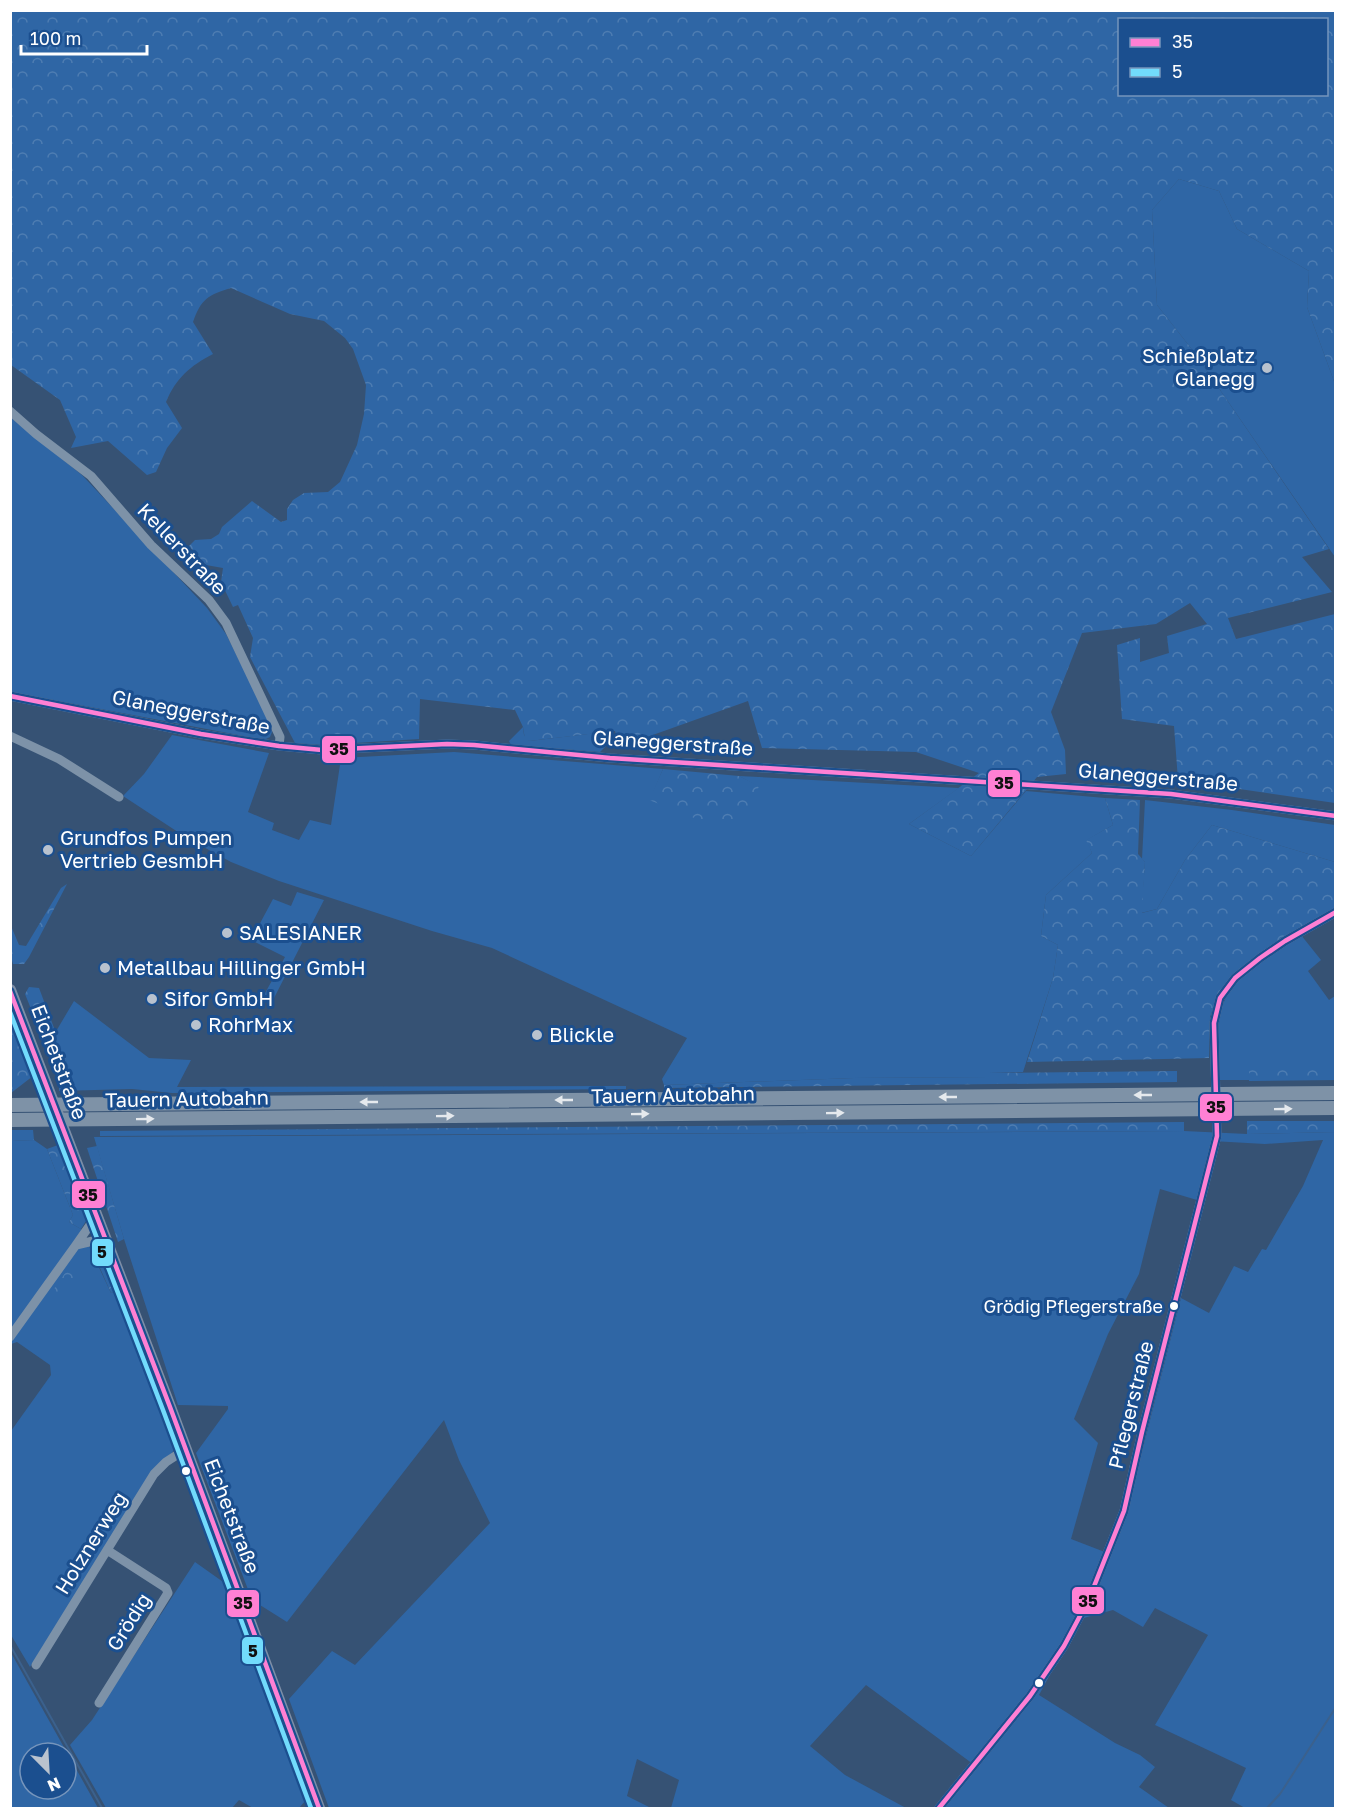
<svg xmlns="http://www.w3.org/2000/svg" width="1346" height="1819" font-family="'Golos Text',sans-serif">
  <defs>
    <pattern id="forest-crowns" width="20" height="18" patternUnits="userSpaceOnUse" patternTransform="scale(1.5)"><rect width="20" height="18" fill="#2f66a5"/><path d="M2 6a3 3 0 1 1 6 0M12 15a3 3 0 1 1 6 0" fill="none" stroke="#4e7db2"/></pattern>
  </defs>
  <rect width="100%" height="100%" fill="#365274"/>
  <path fill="#2f66a5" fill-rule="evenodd" d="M1179,179L1219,191L1237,229L1309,271L1307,307L1335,384V557L1194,352L1157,305L1152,210Z
    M10,417L82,475L207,608L226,634L267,716L272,732L270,737L266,739L254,738L11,692Z
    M523,727L524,735L529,741L613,731L610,742L600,752L511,745L509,741Z
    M172,735L269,753L248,812L274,823L272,830L299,840L310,820L331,825L341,758L454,752L663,769L650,800L759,787L739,776L959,788L909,824L971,856L1026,791L1105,798L1113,825L1087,840L1092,853L1046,895L1041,936L1058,945L1053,978L1023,1072L989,1073V1077L854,1078L664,1085L662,1079L687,1038L492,948L432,931L279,881L231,862L187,838L123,796L144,774Z
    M1145,800L1232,810L1335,825V862L1212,825L1185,860L1157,909L1141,913L1145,862L1142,859Z
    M297,892L324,900L273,1000L264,995L285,957L251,940L273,899L291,906Z
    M1301,935L1321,960L1308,971L1329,1000L1335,996V1070H1249V1080H1220C1220,1062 1218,1043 1219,1024C1221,979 1268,957 1301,935Z
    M74,1001L149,1058L191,1060L177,1087L626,1086V1089L172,1093L132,1089L59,1091V1078L71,1073L55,1033Z
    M1184,1131L1247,1134L1335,1132V1808H1245L1231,1800L1246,1768L1155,1725L1208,1635L1155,1608L1143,1627L1113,1610L1080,1619L1039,1695L1115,1743L1140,1755L1155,1767L1139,1787L1169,1808H935L973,1764L866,1685L810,1746L845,1775L906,1808H671L679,1780L637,1759L627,1796L651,1808H329L289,1699L332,1651L355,1665L490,1523L459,1460L444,1420L287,1622L252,1600L196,1453L228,1409V1406L178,1405L124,1239L94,1137ZM1323,1140L1303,1186L1266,1250L1262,1249L1248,1272L1234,1266L1209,1313L1181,1298L1127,1511L1110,1554L1071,1539L1098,1443L1074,1419L1108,1334L1139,1274L1160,1189L1197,1200L1212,1141L1265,1144Z
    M34,1140L47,1149L73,1215L69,1222L81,1229L111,1293L119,1290L166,1409L177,1444L172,1453L157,1466L30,1667L11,1635V1431L51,1375L50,1365L17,1342L11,1344V1141Z
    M195,1562L226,1584L306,1800L299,1808H253L239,1800L232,1808H106L70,1745L92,1720Z
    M10,1651L98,1808H11ZM30,1753H66V1789H30Z"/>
  <path fill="url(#forest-crowns)" fill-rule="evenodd" d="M11,11H1335V384L1307,307L1309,271L1237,229L1219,191L1179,179L1152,210L1157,305L1194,352L1329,549L1302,557L1332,592L1228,618L1236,639L1335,614V803L1178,780L1174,726L1122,719L1117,645L1140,638V662L1169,653L1167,636L1207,624L1190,603L1156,624L1082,633L1051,712L1065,750L1066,774L1037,777L971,856L909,824L979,773L916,752L762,748L748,701L619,747L615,731L529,741L525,739L523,727L515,710L420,699L419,739L323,745L295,743L250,657L253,638L238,605L233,607L221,582L223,568L206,565L189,546L195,540L211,539L219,534L222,527L252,501L281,522L287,520V509L293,500L304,493L328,492L340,482L357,445L364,414L366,385L353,349L345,338L324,321L290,314L231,288C208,295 201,299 193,322L213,354C190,366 176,378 166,402L182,428L167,448L156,472L147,475L108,441L71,448L76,437L60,400L11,365ZM1120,20H1326V94H1120Z
    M663,769L739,776L759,786L748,817L732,833L649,800Z
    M1105,798L1140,800L1138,854L1145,862L1142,913L1157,909L1185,860L1212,825L1335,862V908L1277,942L1217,997L1210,1017L1209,1058L1027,1062L1053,978L1058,945L1041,936L1046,895L1092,853L1086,840L1113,825Z
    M67,884L29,957L24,964H13L11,957V926L19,945L26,946L61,888Z
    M29,987L39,988L71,1073L59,1078L25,994Z
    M10,1015L33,1076L11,1093H10Z
    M1249,1070H1335V1080L1249,1081Z
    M1177,1071V1082L664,1088V1085L854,1078L989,1077V1073Z
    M1247,1121H1335V1132L1247,1134Z
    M1184,1122V1131L100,1136V1131Z
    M11,1130H33L34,1140L11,1141Z
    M61,1144L88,1218L81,1229L69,1222L73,1215L47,1149Z
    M97,1146L124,1239L118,1242L87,1148Z
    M102,1246L119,1290L111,1293L92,1250Z
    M70,1266L78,1272L55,1304L47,1299Z"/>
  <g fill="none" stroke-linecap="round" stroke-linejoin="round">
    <path stroke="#3b618d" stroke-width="2" d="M10,1645L102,1808
      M1267,1808L1280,1794L1336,1707"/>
    <path stroke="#7d92a8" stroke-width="9" d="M10,411L36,434L91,476L151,545L209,600L226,623L280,737L279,746
      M10,696L201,734L279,746L322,750L447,744L474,745L610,758L1171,794L1336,816
      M10,736L59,759L119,797
      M76,1245L97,1215
      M10,1337L76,1245L106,1238
      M36,1665L154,1474L166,1462L186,1449
      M99,1703L168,1593L166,1588L107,1550
      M939,1808L1030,1696L1064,1646L1089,1599L1124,1511L1142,1432L1217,1136L1214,1023L1220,998L1235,978L1260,958L1285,941L1336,912"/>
    <path stroke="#7d8ea7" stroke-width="12" d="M10,990L170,1407L319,1808"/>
    <path stroke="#7e92a7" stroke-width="14" d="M10,1105L1336,1093
      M10,1120L1336,1108"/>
    <defs>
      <path id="bus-1" d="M10,696L201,734L279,746L322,750L447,744L474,745L610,758L1171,794L1336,816
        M10,991L170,1407L319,1808
        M939,1808L1030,1696L1064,1646L1089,1599L1124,1511L1142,1432L1217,1136L1214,1023L1220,998L1235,978L1260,958L1285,941L1336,912"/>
      <path id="bus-2" d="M10,1012L163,1410L311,1808"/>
    </defs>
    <use href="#bus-1" stroke="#1b4f8f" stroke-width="9"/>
    <use href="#bus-2" stroke="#1b4f8f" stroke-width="9"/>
    <use href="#bus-1" stroke="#ff80d4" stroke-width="4.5"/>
    <use href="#bus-2" stroke="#72dbfc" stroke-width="4.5"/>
  </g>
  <defs><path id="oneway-solid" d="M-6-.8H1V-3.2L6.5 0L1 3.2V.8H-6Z" transform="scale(1.5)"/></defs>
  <g fill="#e5e9ed">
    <use href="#oneway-solid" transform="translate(1143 1095) rotate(180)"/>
    <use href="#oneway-solid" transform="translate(948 1097) rotate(180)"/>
    <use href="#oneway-solid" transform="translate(564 1100) rotate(180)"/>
    <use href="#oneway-solid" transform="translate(369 1102) rotate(180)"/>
    <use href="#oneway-solid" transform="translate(1283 1109) rotate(-1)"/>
    <use href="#oneway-solid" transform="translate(835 1113) rotate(-1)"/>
    <use href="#oneway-solid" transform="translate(640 1114) rotate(-1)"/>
    <use href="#oneway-solid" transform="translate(445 1116) rotate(-1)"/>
    <use href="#oneway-solid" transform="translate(145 1119) rotate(-1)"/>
  </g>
  <g fill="#b9c2ce" stroke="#1b4f8f" stroke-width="2">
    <circle cx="1267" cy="368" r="6"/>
    <circle cx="48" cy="850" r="6"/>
    <circle cx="227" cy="933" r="6"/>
    <circle cx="105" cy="968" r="6"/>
    <circle cx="152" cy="999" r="6"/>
    <circle cx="196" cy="1025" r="6"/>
    <circle cx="537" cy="1035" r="6"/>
  </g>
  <g fill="#fff" stroke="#1b4f8f" stroke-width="2">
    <circle cx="1174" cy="1306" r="5"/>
    <circle cx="186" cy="1471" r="5"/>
    <circle cx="1039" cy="1683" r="5"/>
  </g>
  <g text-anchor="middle" stroke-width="6" stroke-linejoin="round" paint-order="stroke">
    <g font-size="18" fill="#fff" stroke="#1b4f8f" text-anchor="end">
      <text x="1163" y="1313">Grödig Pflegerstraße</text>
    </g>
    <g font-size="20" fill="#fff" stroke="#1b4f8f" text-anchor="start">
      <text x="1255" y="363" text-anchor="end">Schießplatz<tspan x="1255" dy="23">Glanegg</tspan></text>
      <text x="60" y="845">Grundfos Pumpen<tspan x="60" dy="23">Vertrieb GesmbH</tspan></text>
      <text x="239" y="940">SALESIANER</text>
      <text x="117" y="975">Metallbau Hillinger GmbH</text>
      <text x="164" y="1006">Sifor GmbH</text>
      <text x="208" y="1032">RohrMax</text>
      <text x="549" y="1042">Blickle</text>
    </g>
    <g font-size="20" fill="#fff" stroke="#1b4f8f">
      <text transform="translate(182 549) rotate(46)" y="7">Kellerstraße</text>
      <text transform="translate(191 712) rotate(11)" y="7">Glaneggerstraße</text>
      <text transform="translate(673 743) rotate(4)" y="7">Glaneggerstraße</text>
      <text transform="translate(1158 777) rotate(5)" y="7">Glaneggerstraße</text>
      <text transform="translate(59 1062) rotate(69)" y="7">Eichetstraße</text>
      <text transform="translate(673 1095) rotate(-1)" y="7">Tauern Autobahn</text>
      <text transform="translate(187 1099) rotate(-1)" y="7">Tauern Autobahn</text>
      <text transform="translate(1131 1405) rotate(-76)" y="7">Pflegerstraße</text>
      <text transform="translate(232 1516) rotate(69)" y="7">Eichetstraße</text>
      <text transform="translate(91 1543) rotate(-58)" y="7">Holznerweg</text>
      <text transform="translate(129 1622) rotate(-58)" y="7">Grödig</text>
    </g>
  </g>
  <g stroke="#1b4f8f" stroke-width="2">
    <rect x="321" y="735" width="35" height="29" rx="6" fill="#ff80d4"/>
    <rect x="987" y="769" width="34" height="29" rx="6" fill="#ff80d4"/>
    <rect x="1199" y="1093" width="34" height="29" rx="6" fill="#ff80d4"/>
    <rect x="71" y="1180" width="35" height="29" rx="6" fill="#ff80d4"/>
    <rect x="91" y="1238" width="23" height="29" rx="6" fill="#72dbfc"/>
    <rect x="1071" y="1586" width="34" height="29" rx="6" fill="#ff80d4"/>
    <rect x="226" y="1589" width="34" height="29" rx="6" fill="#ff80d4"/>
    <rect x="241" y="1636" width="23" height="29" rx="6" fill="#72dbfc"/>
  </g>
  <g font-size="16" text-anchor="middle" font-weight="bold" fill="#111">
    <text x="339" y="755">35</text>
    <text x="1004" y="789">35</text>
    <text x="1216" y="1113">35</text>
    <text x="88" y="1201">35</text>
    <text x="102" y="1258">5</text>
    <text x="1088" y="1607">35</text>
    <text x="243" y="1609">35</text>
    <text x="253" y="1657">5</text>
  </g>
  <rect width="1346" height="1819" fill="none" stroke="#ffffff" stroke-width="24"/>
  <rect x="1118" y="18" width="210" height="78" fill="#1b4f8f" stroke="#7695bc" stroke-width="1.5"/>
  <rect x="1130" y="38" width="30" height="9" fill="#ff80d4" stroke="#7695bc" stroke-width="1.5"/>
  <text x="1172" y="48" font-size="18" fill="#ffffff">35</text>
  <rect x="1130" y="68" width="30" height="9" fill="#72dbfc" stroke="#7695bc" stroke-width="1.5"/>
  <text x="1172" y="78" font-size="18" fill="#ffffff">5</text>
  <g transform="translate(48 1771) rotate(156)"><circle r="28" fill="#1b4f8f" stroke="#7695bc" stroke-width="1.5"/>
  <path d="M0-4.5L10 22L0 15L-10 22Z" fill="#b9c2ce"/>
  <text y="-9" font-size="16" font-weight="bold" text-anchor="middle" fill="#ffffff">N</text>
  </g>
  <path d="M21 45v9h126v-9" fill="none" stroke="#ffffff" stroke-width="3"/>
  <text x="30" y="45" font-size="18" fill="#ffffff" stroke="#1b4f8f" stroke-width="4.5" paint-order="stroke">100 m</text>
</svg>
